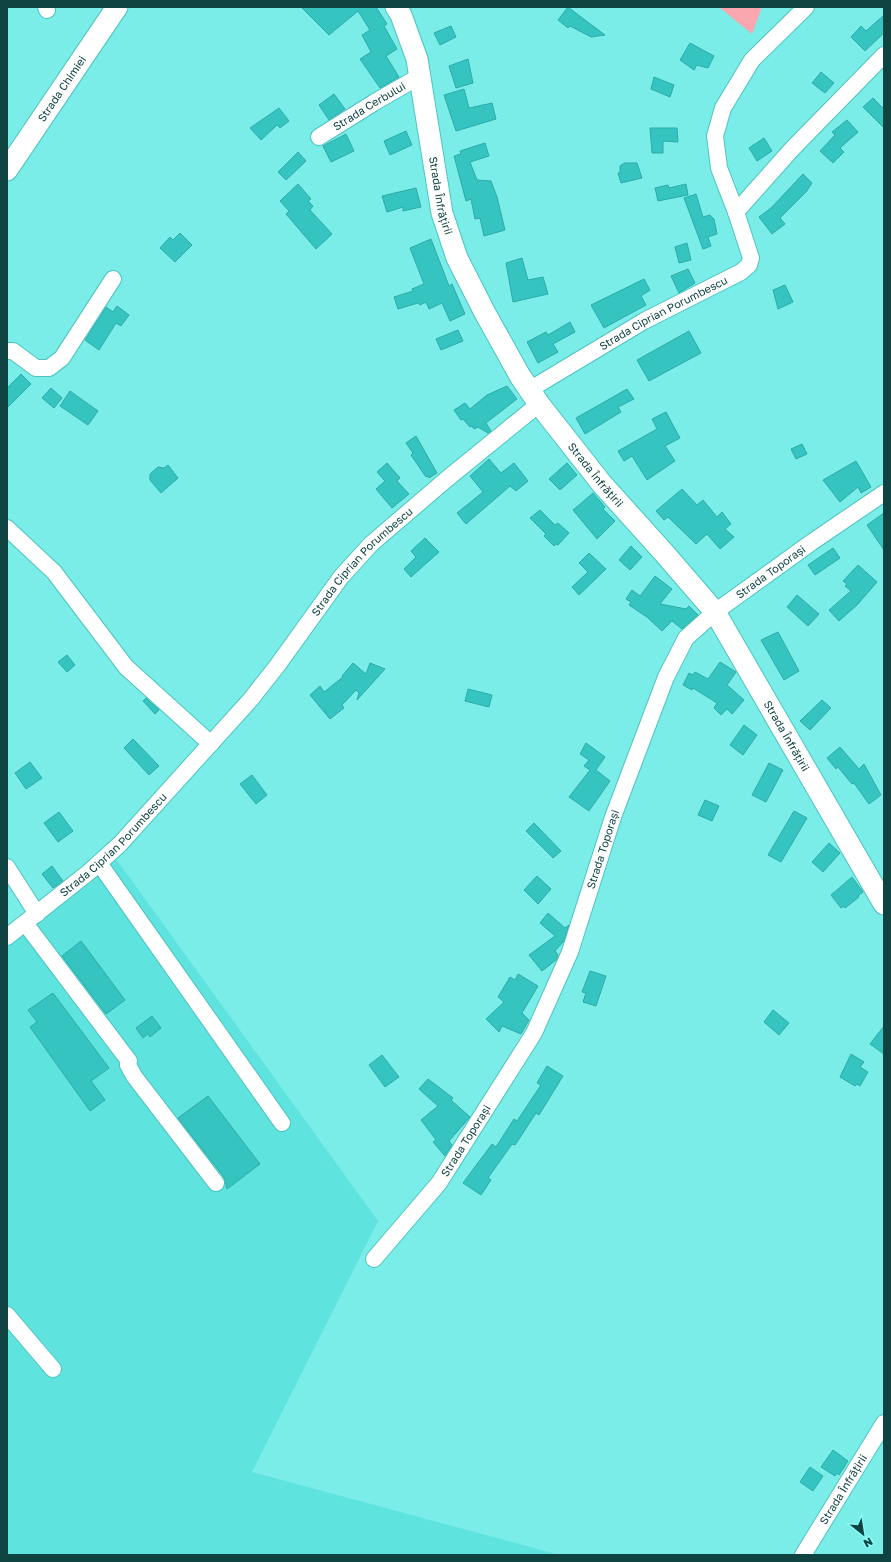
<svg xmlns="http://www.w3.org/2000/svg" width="891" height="1562" font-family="'Golos Text',sans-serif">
  <rect width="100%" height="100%" fill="#7aede8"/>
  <path fill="#5fe3df" d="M111,852L378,1221L252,1472L560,1555H7V930Z"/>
  <path fill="#faa7b0" d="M719,7H762L752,34Z"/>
  <path fill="#35c4c0" stroke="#2daba8" d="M301,7H376L387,24L384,26L397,49L386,56L399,77L380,88L360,59L371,52L362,35L370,30L358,11L329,35Z
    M568,7L585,20L605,35L591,37L570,26L568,28L558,20Z
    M884,15V33L865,51L851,37L861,26L866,31Z
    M451,26L456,37L440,45L434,33Z
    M690,43L714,56L708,68L697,65L694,70L680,60Z
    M468,59L473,83L456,88L449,66Z
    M821,72L834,83L825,93L812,83Z
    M654,77L674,85L670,97L651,89Z
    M464,89L469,108L492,103L496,119L456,131L444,95Z
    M334,94L345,109L329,120L319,105Z
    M873,98L884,109V128L863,107Z
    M279,108L289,121L280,128L277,125L261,140L250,128Z
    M847,120L858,132L840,148L844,152L833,163L820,151L835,135L832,132Z
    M650,128H677L678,142L663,141V153H652Z
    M406,131L412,145L390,155L384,141Z
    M346,134L354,151L331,162L323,146Z
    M764,138L772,151L757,161L749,148Z
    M485,143L489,156L470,162L477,180L491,181L497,197L505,230L484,236L480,218L475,219L471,199L466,201L454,156L461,154L460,151Z
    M298,152L306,161L286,180L278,172Z
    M624,163H637L642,178L621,183L618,173H620V166Z
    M803,174L812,183L806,192L780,218L785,224L772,234L759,217L771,208Z
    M298,184L311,199L308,201L313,206L310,210L332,234L316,249L286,214L289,211L280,201Z
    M686,184L688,195L658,201L655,188L668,185L669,188Z
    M416,188L421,207L403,211V207L387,212L382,196Z
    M696,194L703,217L710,215L714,219L717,234L708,237L711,246L703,249L684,198Z
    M180,233L192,245L175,262L160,248L170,237L173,240Z
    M431,239L449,286L452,284L465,314L450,321L442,303L429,309L426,302L420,305L418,303L398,309L394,297L413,291L412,289L424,284L410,248Z
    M687,243L691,260L679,263L675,247Z
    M522,258L528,280L543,277L548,294L513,302L506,263Z
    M688,269L695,283L679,293L671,276Z
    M644,279L650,290L641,296L646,305L604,328L591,305Z
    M785,285L793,302L778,309L773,290Z
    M117,306L129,315L121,326L116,323L99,350L85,340L106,307L113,312Z
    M570,322L575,332L553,344L558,352L538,363L527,342L546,332L548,335Z
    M458,330L463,341L441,350L436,339Z
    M689,331L701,353L649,381L637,360Z
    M21,374L31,384L7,408V388Z
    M507,386L517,399L486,423L491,431L488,433L478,427L474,429L472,426L470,427L463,419L461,420L454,410L465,403L470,409L487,395Z
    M51,388L62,398L54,408L42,398Z
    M627,389L634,399L618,407L621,412L585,434L576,418Z
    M70,391L98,411L88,425L60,406Z
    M666,412L680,438L665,446L675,461L647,480L632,456L624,461L618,451L657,429L652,419Z
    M416,436L437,473L429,478L428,476L426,477L411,455L413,453L406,443Z
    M802,444L807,454L796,459L791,449Z
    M489,459L501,473L514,463L528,481L516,491L510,486L466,524L457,513L483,492L470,476Z
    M856,461L871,487L861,493L858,487L840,502L823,480Z
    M387,463L400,478L397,481L409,494L392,508L376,489L385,481L377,472Z
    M567,463L577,475L560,490L549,479Z
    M168,465L178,478L161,493L150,480V474L158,467L164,468Z
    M682,489L697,505L703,500L717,517L722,512L731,524L725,529L734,537L720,549L707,534L696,544L668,517L664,520L656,511Z
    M593,493L605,507L603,509L615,521L597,539L573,510Z
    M540,510L555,525L558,523L569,533L558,545L556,544L554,546L544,536L546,534L530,518Z
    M884,513V550L867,525Z
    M425,538L439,552L411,577L404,569L416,557L411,551Z
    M631,546L642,557L630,570L619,560Z
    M833,548L840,558L815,575L808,565Z
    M589,553L606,569L579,595L572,587L588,572L579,563Z
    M858,565L877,582L858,604L839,621L829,610L851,591L845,586L847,584L843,581Z
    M655,576L672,589L660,604L686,609L689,606L698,615L682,629L672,621L662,631L647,617L629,605L631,602L626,599L632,590L640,596Z
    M797,595L819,614L808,626L787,607Z
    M778,632L799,671L784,680L761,640Z
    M67,655L75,665L67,672L58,662Z
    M720,662L736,672L727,685L744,700L732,714L727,709L721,715L714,708L717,703L693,688L692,690L683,685L689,673L693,675L695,672L708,679Z
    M353,663L366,674L370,663L385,669L357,700L359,693L356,690L342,705L344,708L330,719L310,695L320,686L324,692L343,677L342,676Z
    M468,689L492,695L489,707L465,701Z
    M146,698L159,710L155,714L143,701Z
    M822,700L831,708L810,730L800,721Z
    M744,725L757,735L743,755L730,745Z
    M133,739L159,766L149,775L124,748Z
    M586,743L605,757L596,770L610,781L589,811L569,797L590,770L584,766L589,760L580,754Z
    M840,747L859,769L864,764L881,795L869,804L854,783L852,784L838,767L836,769L827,758Z
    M30,762L42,778L26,789L15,773Z
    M769,763L783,770L766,802L752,795Z
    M252,775L267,795L256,804L240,784Z
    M705,800L719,806L712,821L698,815Z
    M794,811L807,818L781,862L768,855Z
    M59,812L73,831L58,842L44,823Z
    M534,823L561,851L553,858L526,831Z
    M829,843L840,853L823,872L812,862Z
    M52,866L63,881L53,888L42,874Z
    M537,876L551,889L538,904L524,890Z
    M852,877L863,892L858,896L859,897L845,908L844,906L841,908L831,895Z
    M548,913L565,928L569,925L564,941L555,951L558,955L556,960L542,971L529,955L555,936L540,923Z
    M81,941L125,1000L106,1014L62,956Z
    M590,971L606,976L596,1006L583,1002L586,993L582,992Z
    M518,974L538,986L522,1013L529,1020L521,1034L502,1026L499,1032L486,1019L504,1002L498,997L510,977L515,980Z
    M53,993L109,1068L91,1081L105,1100L90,1111L30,1027L37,1022L28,1010Z
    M773,1010L789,1023L779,1035L764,1022Z
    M152,1016L161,1028L150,1037L148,1034L143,1038L136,1028Z
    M884,1026V1054L870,1044Z
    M851,1054L864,1062L860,1067L868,1072L860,1086L857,1084L855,1086L840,1077Z
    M382,1055L399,1077L385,1087L369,1065Z
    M547,1066L563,1076L539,1115L536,1113L515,1145L512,1144L488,1178L491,1180L481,1195L463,1183L492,1144L496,1147L514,1119L517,1121L541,1085L537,1083Z
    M428,1079L453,1098L451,1100L470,1117L449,1141L452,1145L445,1156L433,1142L436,1140L421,1120L438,1106L419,1089Z
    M208,1096L260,1164L227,1189L224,1177L178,1118Z
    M833,1450L848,1461L839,1475L837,1473L835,1476L821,1467Z
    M810,1467L823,1476L813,1491L800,1482Z"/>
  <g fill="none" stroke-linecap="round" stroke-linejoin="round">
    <defs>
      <g id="minor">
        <path d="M46,7L47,10"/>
        <path id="s1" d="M319,137L375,102L420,76"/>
        <path d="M736,212L792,149L884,55"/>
        <path d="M7,351H13L36,368H49L62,358L113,279"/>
        <path id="s2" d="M529,390L644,321L741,272L749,265L751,258L736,212L719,168L715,136L723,108L752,60L806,7"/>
        <path d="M7,528L54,572L126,667L211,744"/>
        <path d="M99,863L282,1123"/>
        <path d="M7,867L37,914"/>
        <path d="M25,923L129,1061L128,1065L134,1076L216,1183"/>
        <path id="s3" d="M7,937L89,872L120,844L251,699L277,666L341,577L371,544L448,478L539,404"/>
        <path id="s4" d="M374,1259L439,1183L534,1033L570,952L613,817L666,677L686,638L715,612L812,542L884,493"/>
        <path d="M7,1315L53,1369"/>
        <path id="s5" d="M803,1555L884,1423"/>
      </g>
      <g id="major">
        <path id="s6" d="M396,7L401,15L417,59L442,213L457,258L485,313L520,376L539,404L602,484L665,554L715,612L884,904"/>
        <path id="s7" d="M7,170L117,7"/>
      </g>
    </defs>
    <use href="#minor" stroke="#4dc4c0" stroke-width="18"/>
    <use href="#major" stroke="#4dc4c0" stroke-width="23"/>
    <use href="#minor" stroke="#fff" stroke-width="16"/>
    <use href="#major" stroke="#fff" stroke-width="21"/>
  </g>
  <g text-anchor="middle" stroke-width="3" stroke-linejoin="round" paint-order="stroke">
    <g font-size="11" fill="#0f4341" stroke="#87faf6">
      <text dy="4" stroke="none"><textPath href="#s7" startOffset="98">Strada Chimiei</textPath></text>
      <text dy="4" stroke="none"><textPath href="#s1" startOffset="59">Strada Cerbului</textPath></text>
      <text dy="4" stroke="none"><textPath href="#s6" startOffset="195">Strada Înfrățirii</textPath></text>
      <text dy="4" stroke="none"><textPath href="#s2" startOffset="155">Strada Ciprian Porumbescu</textPath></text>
      <text dy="4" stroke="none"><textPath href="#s6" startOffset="518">Strada Înfrățirii</textPath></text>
      <text dy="4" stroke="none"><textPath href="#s3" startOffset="519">Strada Ciprian Porumbescu</textPath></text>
      <text dy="4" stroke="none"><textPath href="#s4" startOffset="809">Strada Toporași</textPath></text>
      <text dy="4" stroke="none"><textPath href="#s6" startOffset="843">Strada Înfrățirii</textPath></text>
      <text dy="4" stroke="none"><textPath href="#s3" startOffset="141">Strada Ciprian Porumbescu</textPath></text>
      <text dy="4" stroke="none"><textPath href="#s4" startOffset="474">Strada Toporași</textPath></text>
      <text dy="4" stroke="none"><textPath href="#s4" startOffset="150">Strada Toporași</textPath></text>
      <text dy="4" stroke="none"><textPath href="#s5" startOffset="77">Strada Înfrățirii</textPath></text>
    </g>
  </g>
  <rect width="891" height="1562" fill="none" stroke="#0f4341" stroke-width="16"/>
  <g transform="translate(863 1534) rotate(150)" stroke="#87faf6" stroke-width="3" paint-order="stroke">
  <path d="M0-3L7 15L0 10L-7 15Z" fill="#0f4341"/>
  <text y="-6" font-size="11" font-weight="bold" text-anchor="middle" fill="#0f4341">N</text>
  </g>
</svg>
